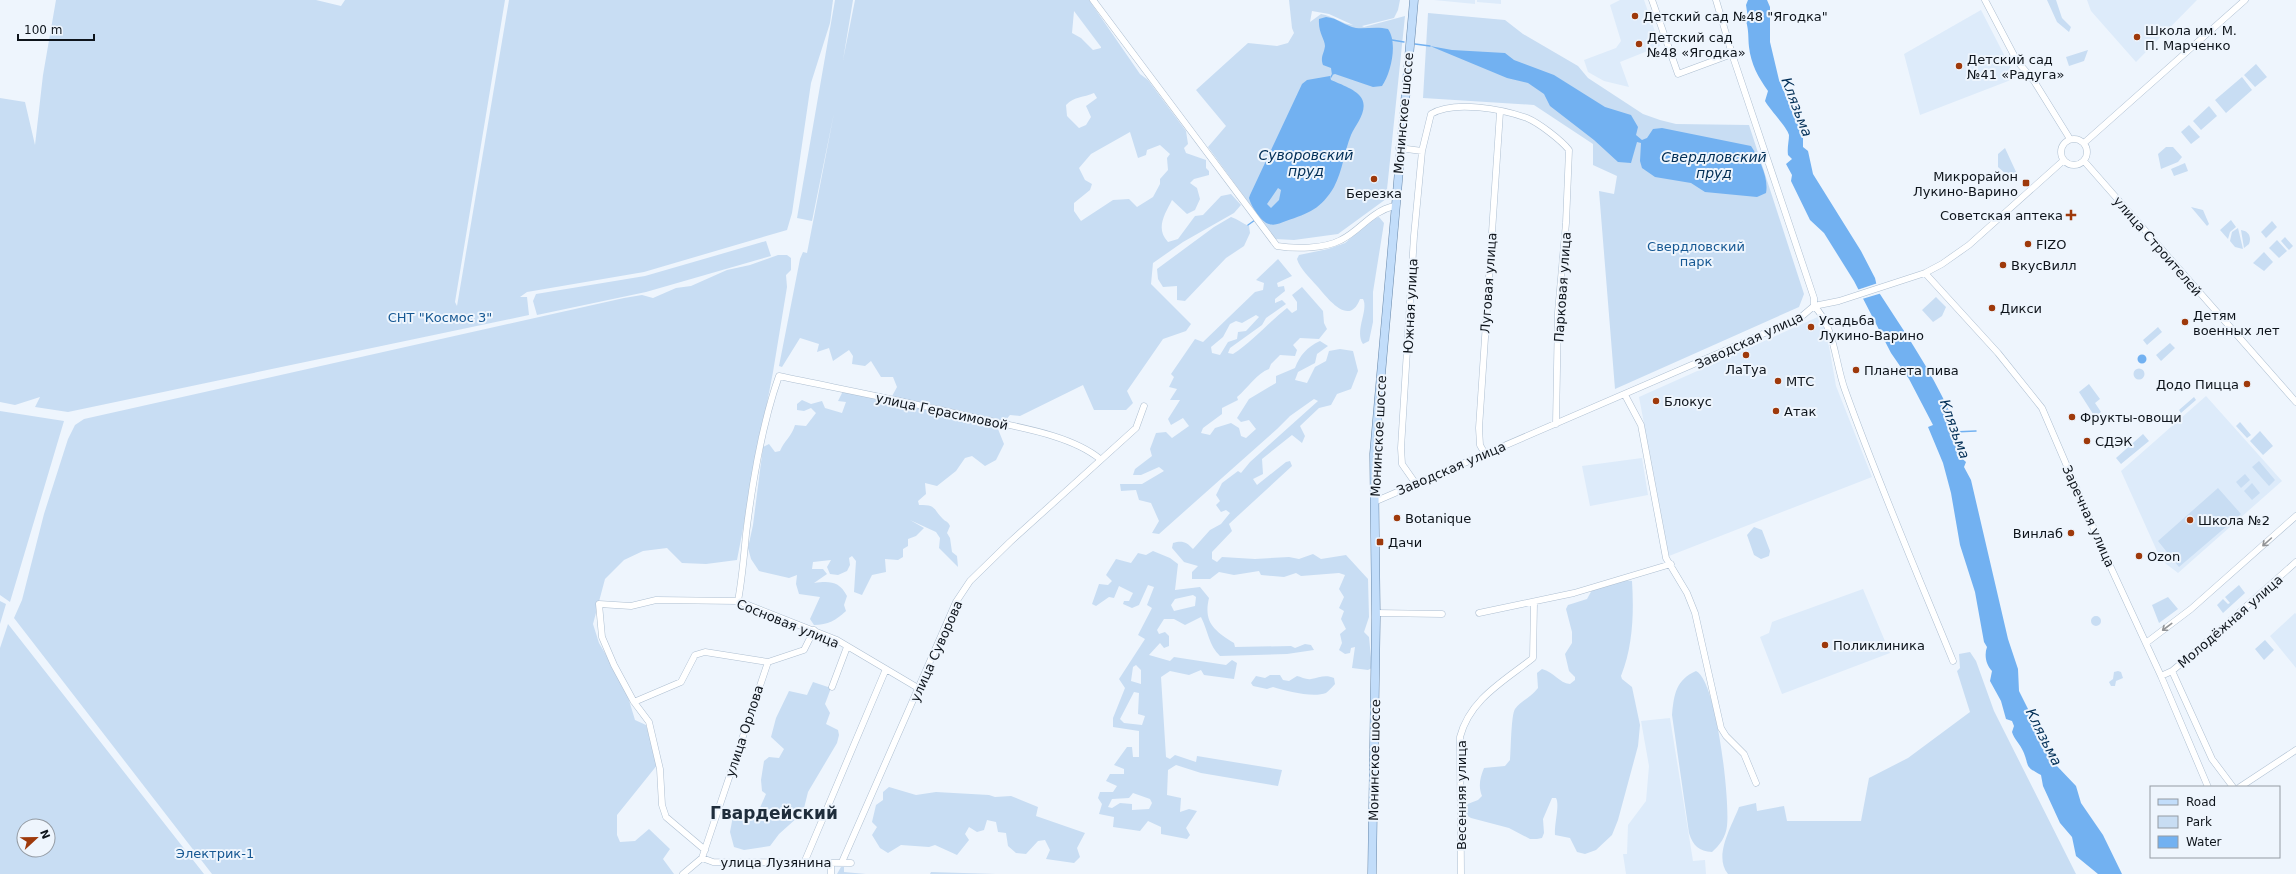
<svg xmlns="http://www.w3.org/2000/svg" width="2296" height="874" font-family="'DejaVu Sans',sans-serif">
  <rect width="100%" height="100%" fill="#eef5fd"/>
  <path fill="#ddebfa" d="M1434,0H1475V4Z
    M1477,0H1501V4L1477,2Z
    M1620,0H1644L1660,46L1620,62L1629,87L1604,81L1588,72L1584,60L1616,48L1621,41L1610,5Z
    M2087,0H2197L2136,62L2091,11Z
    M1981,10L2016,78L1920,115L1904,54Z
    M1820,316L1826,329L1836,386L1872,477L1669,556L1639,397Z
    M2206,396L2282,481L2178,573L2161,560L2121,471Z
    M1642,458L1648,495L1590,506L1582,466Z
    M1863,589L1890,653L1782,694L1760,637L1769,633L1772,622Z
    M2295,613L2296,614V668L2270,636Z
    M1670,718L1693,861L1705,860L1706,874H1626L1623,854H1627L1628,825L1646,801L1649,766L1641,721Z"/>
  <path fill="#c8ddf3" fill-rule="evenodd" d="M56,0H316L341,6L345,0H505L455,302L457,306L509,0H833L830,23L811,83L792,213L787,230L644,272L527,292L520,297H527L529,315L68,412L35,407L40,397L15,405L0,402V98L25,102L35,145L43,75Z
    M835,0H853L843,60L855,0H1089L1140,74L1148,80L1186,131L1188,144L1184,148L1186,153L1206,160V168L1209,171V175L1194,179L1190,183L1197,188L1200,199L1195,210L1187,214L1172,200C1165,214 1155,228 1168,242L1178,239L1195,216L1203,215L1221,196L1231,194L1241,205L1234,213L1183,242L1153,263L1151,284L1191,324L1186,331L1163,339L1127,391L1133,403L1126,410H1094L1083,385L1020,416L1010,415L998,429L1004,444L996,460L985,466L972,456L965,458L956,471L937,486L925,483L926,494L918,501L919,505C937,505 932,508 943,519C946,522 948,521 950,526L947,533L950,538L952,552L957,556L958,567L939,548L940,538L936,532L910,520L924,528L916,536L908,539V546L903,549V557L898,560L885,559L886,572L872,575L862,595L854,592L856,561L852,556L849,558L850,565L847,571L838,575L830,574L827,567L831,560L813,562L812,569H823L827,574L814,583C830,581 839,581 847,596L844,605L846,611C836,620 828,625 814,625L810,619L820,597L799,594L796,584L797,575L789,578L759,571L751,559L748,548L753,525L763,447L769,444L775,452L780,451C784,441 792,436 795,425L806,426L816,413L811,408L804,411L797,410V404L802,400L811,404L822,401L825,408L842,413L846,402L838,401L844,389L890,400L897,387L893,377H881L871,361L865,366L852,364L853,356L849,350L833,361L829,348L817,352L819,344L800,338L782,367L779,366L800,259L803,252L807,253L834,113L812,221L797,218ZM1074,11L1101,47V48L1093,50L1081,38L1072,33ZM1094,93L1097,98L1086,106L1091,117L1086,125L1079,128L1067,116L1066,105C1075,96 1083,98 1094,93ZM1130,132L1138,158L1146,155L1147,150L1160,145L1170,154L1167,158L1168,170L1160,179V184L1153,197L1137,207L1129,199L1113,200L1081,221L1074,211V203L1090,190L1092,184L1085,180L1079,168L1091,154Z
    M1289,0H1400L1398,10L1394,18L1362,26L1364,27L1405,16L1386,199L1338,234L1294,240L1275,239L1208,147L1226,126L1196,90L1248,43L1277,46L1288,43L1294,33L1292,28ZM1312,11L1329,14L1353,25C1342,24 1333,16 1321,14L1310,22Z
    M2047,0H2056L2062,18L2071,27L2069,32L2057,22Z
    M1428,13L1505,20L1523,34L1578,66L1588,78L1643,114L1660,120L1676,124L1749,125L1804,294L1799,307L1615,389L1599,191L1614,194L1617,176L1593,165V144L1534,105L1423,98Z
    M2088,50L2084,61L2069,66L2066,57Z
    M2256,64L2267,77L2255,87L2244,75Z
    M2242,77L2252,90L2226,113L2215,100Z
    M2209,106L2217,116L2201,130L2193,121Z
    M2189,125L2200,137L2191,144L2181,132Z
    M2166,147H2173L2182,157L2178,162L2161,169L2158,154Z
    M2005,148L2017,174L2007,175L1998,167V154Z
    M2185,163L2188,171L2174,176L2171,169Z
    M2191,207L2203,210L2209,224L2207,226Z
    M1231,217C1238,219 1243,224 1249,226L1250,233L1244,246L1226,258L1185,301L1177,300V286L1163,287L1158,279L1157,269L1214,227Z
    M1379,217L1384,223L1373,292V322L1369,341L1363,344C1354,331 1369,310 1363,299H1360C1349,328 1327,297 1317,286C1310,278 1300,269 1297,259L1299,255L1328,249L1345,243L1374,218Z
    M2231,220L2236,227L2230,232L2228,239L2220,230Z
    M2272,221L2277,227L2266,238L2261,232Z
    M2238,228L2243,249L2235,247L2230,241L2232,232Z
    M2241,230C2248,231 2252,236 2249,244L2244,248Z
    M2285,237L2293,246L2289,250L2281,241Z
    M2277,240L2287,251L2279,258L2269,248Z
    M766,241L771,256L646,292L537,315L533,301L536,294L645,276Z
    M2264,252L2273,262L2264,271L2253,263Z
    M778,255H787L791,258V270L786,275L787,287L773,372L737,560L706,564L682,563L667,548L643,551L624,560L605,579L593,624L599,643L625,687L635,720L646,725L658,764L617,815V835L620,842L635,841L649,829L670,849L663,859L674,874H212L14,618L22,600L44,514L68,439L75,425L84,419L624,298L642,295L653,298L676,288L691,286L727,270L750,265Z
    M1278,259L1292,276L1277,283L1278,287L1284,286L1285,291L1275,299V303L1282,300L1286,304L1266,318L1262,325L1230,348L1228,353L1233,354C1253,341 1268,323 1287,308L1292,313L1297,310V302L1292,295L1302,287L1323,311L1324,323L1327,329L1319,339L1300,338L1293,345L1297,350L1295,356L1280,355L1271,364L1269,369C1257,373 1247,389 1237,397L1238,400L1222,408V414L1203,428L1201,433L1210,435L1215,428L1231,423L1239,428L1241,436L1246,438L1256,429L1249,420L1241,422L1237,418L1249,399L1276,383V376L1295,368C1300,355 1307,347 1320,341L1328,346L1317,354L1315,363L1298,372L1295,380L1307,383L1315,367L1326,361L1329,351L1340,349L1353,351L1358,371L1351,389L1337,394L1331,405L1319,408L1300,426L1305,436L1302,443L1292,435L1262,459L1263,474L1253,479L1257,485L1286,462L1290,461L1292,466L1229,524L1232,531L1212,552V559L1217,562L1222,557L1255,559L1289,557L1299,559L1313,554L1321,559L1346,555L1368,579L1369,617L1364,632L1369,637L1372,668L1368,670L1352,668L1355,647L1351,648L1350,653L1345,654L1339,650L1342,643L1340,634L1346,629L1341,619L1344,611L1339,608L1344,597L1339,589L1345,575L1339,573L1301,576L1296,573L1284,577L1261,575L1259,571L1234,575L1219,572L1210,579H1192V572L1198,566L1184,562L1172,548L1173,543C1182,540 1187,542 1193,549L1210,530L1221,524L1230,513L1226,510L1221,512L1216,505L1220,501L1216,495L1222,483L1238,471L1241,473L1250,462L1318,401L1314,399L1290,416L1277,429L1159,534L1152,533L1159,521L1151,503L1139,500L1136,490L1121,491L1120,484H1142L1164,471L1159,467L1141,475H1133L1135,469L1152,456L1150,449L1156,433L1166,432L1172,438L1189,426L1183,418L1171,425L1168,419L1180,400H1170L1177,389L1169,387L1174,377L1171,374L1195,339L1203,342L1255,292L1263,290L1264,283L1256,280ZM1256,315L1259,317L1246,331L1238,332L1237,339L1228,342L1220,355L1212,353L1211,347L1223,337L1230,324L1236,321L1242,323Z
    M1936,297L1946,307L1942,316L1933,322L1922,310Z
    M2158,327L2162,332L2147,345L2143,340Z
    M2170,343L2175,348L2161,361L2156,355Z
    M2133.5 374a5.5 5.5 0 1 1 11 0a5.5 5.5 0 1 1-11 0Z
    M2089,384L2100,399L2095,403L2101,412L2095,417L2079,392Z
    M2194,397L2196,400L2181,413L2179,410Z
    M0,411L64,421L10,602L0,595Z
    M2240,422L2251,435L2247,438L2236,426Z
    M2260,431L2273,446L2263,455L2250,441Z
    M2143,434L2149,441L2121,464L2116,458Z
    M2259,461L2275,480L2269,486L2252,467Z
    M2245,474L2250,480L2241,488L2236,482Z
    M2252,483L2260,493L2252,500L2244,491Z
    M2218,488L2241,514L2179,567L2158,541Z
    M1754,527L1762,530L1770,551L1769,556L1761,559L1754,555L1747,535Z
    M1153,551L1170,558L1178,564L1175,590L1200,587L1209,598C1203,623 1215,631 1234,643L1235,647L1291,646L1295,648L1305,644L1311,645L1314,650L1287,654L1220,656C1209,646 1208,631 1201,617L1185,625L1174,619H1164L1157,630L1159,634L1165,632L1169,636V646L1164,648L1160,643L1149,655L1170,661L1174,657L1226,665L1232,660L1237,663L1234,679L1204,675L1201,670L1189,675L1170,671L1161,677L1166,757L1170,759L1175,755L1196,762L1197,756L1282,770L1278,786L1201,773L1176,765L1168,770L1167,795L1181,798L1180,812L1189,809L1197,811L1186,828L1190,835L1187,839L1161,834V827L1148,821L1140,831L1113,827L1114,817L1099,814L1102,804L1098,798L1100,792H1113L1117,786L1106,781L1110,774H1124V769L1114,765L1127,747H1132L1133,757H1139V731L1113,727V718L1125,688L1119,679L1145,639L1138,635L1152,608L1147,605L1154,587L1148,585L1139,605L1132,608L1123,604L1124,601H1129L1133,593L1119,586L1114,598L1109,597L1096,606L1092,604L1099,584L1108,585L1112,581L1106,575L1116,559L1131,563L1138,553L1146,555ZM1193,595L1196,597L1195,606L1174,611L1171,605L1175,599ZM1136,665L1141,670V684L1131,681L1133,667ZM1134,692L1139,693L1138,714L1145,716L1142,725L1124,723L1120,719ZM1133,793L1150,799L1152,803L1149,809L1132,810V804L1120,803L1112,808L1108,807L1112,799L1129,798Z
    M1624,580L1632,581C1634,613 1633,646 1621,676L1622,679L1632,687L1640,725L1638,746L1618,820L1612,835L1596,850L1585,854L1577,852L1570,838L1555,835C1554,824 1560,805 1556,798H1552L1543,819L1544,833L1542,838L1537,839H1530L1509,828L1471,818L1466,815L1465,805L1478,800L1482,796C1478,786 1480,778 1484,768L1505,766L1510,760C1511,750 1511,715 1515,709C1521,701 1530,698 1538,688L1537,673L1542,669C1554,672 1559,683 1570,684L1575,680V677L1569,671L1565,654L1572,643V632L1566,609L1568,605L1587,599L1592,590Z
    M2239,585L2245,593L2223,613L2217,605L2223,599L2228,604L2230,603L2225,597Z
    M2168,597L2178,609L2159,623L2152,605Z
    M0,601L6,604L0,624Z
    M2091 621a5 5 0 1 1 10 0a5 5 0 1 1-10 0Z
    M8,624L204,874H0V648ZM24,826H48V850H24Z
    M2265,640L2274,650L2264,660L2255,649Z
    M1970,652L1976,661L1994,711L2076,874H1728C1713,856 1732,826 1739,807L1756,803L1757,811L1784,806L1787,821H1861L1869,778L1908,758L1970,712L1957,671L1960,668L1959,654Z
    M1696,671C1717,681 1730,802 1727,826C1726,837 1719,846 1712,852C1699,851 1693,846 1689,833L1672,715C1674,694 1676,680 1696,671Z
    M2118,671L2121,672L2123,678L2116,681L2115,686H2111L2109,682L2113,679L2114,672Z
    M1270,675H1280L1283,680L1289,681L1297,676C1301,677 1307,680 1311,679C1319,678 1325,674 1334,678L1335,684C1333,686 1329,691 1326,693C1313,698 1286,691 1273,687L1267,689L1253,686L1251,683L1256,676L1265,678Z
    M813,682L831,688L825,704L830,713L826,724L838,730L839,735L837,743L808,792L804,808L798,817L779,834L770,846L744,850L734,847L730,832L733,816L739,812L751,818L756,817L766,794L762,791L761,780L764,761L769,757L779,758L784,749L771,737L776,718L789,691L807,695Z
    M889,787L916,795L936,792L989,795L995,797L1011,796L1038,807L1036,816L1085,833L1077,848L1080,857L1074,863L1046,859L1050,850L1045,840L1038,841L1026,854L1016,853L1008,846L1006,833L998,832L996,822L987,820L984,830L977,832L969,827L965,834L969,840L957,855L935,845L929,847L901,845L888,853L880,848L872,835L877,827L872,822L876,805L883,800V792Z
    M841,867H844V872L866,874H837Z
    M931,872L996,874H930Z"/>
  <path fill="#72b1f1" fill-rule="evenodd" d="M1748,0H1767L1770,7V42L1779,80L1803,136V147L1808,151L1813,174L1861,251L1875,278L1878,291C1904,331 1931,370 1950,413C1956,428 1952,451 1966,462L1964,467L1971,480L2008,639L2018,669L2019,691L2056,765L2076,786L2081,803L2103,835L2122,874H2098L2076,856L2072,837L2060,823L2043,786L2041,775C2023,766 2030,766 2023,751C2020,744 2014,739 2012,732L2014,726L2012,721L2006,719L2001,701L1990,681L1992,671C1986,665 1984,655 1987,647L1984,642L1975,592L1960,545L1951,493L1943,463L1928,427L1933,425L1909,379L1891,353L1854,281L1824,233L1810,220L1791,181L1792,175L1786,164L1792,159L1788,155C1787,148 1789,141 1789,135C1787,127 1770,110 1765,101L1768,91C1758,77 1751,64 1749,47C1748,37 1749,31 1746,21L1748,18L1746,5Z
    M1326,17C1338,18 1345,26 1356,28C1367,29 1377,26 1388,29C1398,43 1391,73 1382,86L1373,87L1335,74L1332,75L1331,68L1323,65C1320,57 1324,54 1325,46C1325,39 1318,33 1319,19Z
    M1430,46L1452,50L1505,53L1514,60L1554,75L1605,107L1631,115L1638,127L1636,135L1642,140L1647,138L1653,129L1662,128L1751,146C1759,158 1769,178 1766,193L1757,197L1705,192L1691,183L1655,177L1642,168L1640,161L1641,143L1637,142L1631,163L1618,162L1594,140L1550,106L1544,94L1528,83L1507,78Z
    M1330,76L1331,80C1340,84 1358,90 1362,99C1368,111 1356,124 1351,135C1344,152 1343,170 1334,187C1321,209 1309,213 1286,221C1280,223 1275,226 1269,224C1261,222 1251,206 1249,198L1250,195L1302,84L1307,80ZM1278,188L1281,190L1279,200L1271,208L1267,204Z
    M2137.5 359a4.5 4.5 0 1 1 9 0a4.5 4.5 0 1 1-9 0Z"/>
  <path fill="#eef5fd" d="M1878,283L1882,293L1862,299L1857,290Z"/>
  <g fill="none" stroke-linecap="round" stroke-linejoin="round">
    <path stroke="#72b1f1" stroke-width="1.5" d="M1392,40L1404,42
      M1415,44L1430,46
      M1331,77L1332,75
      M1248,225L1255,220
      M1954,432L1976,431"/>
    <defs>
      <path id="minor" d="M1093,0L1277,246C1295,249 1324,249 1341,240C1361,230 1370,212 1394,206
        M1652,0L1678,74L1732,54
        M1716,0L1732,54L1814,298V306
        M1985,0L2017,61L2034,81L2070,139
        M2061 152a13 13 0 1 1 26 0a13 13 0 1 1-26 0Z
        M2084,143L2245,0
        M1399,148L1422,151
        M2084,161L2296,402
        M1925,273L1998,353L2042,408L2106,557L2161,676L2208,787
        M1814,306C1835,327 1835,363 1845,390C1878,482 1916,571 1953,661
        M1814,306L1839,301L1925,273L1942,264L1969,245L2064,160
        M1625,395L1641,425L1666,558L1687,593L1695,613L1721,728L1726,736L1744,754L1756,783
        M1485,454L1480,445L1479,428L1500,112
        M1416,484L1402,464L1401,448L1414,236L1422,151L1431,114C1454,100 1502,109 1527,118C1539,123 1561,140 1569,150L1566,223L1558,312L1556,424
        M1374,502L1724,351L1801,317L1814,306
        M738,601C742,579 744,557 746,534C752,485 763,421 779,376C846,390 914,403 981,419C1017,427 1071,435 1100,459
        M1376,613L1442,614
        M1479,613L1574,593L1671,564
        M2146,643L2191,609L2296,516
        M2172,671L2212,759L2233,787
        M2161,676L2172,671L2196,651L2296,562
        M832,687L847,647
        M634,702L681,682L695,655L705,652L768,662
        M2240,787L2296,750
        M705,850L666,817L662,805L660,769L649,722L634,702L614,665L602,637L599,604L631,606L656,600L738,601L837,640L918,688
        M702,858L768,662L804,650L814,630
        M842,862L956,602L970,581L1010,542L1136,428L1144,406
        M804,863L886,669
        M683,874L702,858L713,862L851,863
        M831,874V863
        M1461,874L1460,737C1470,699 1504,681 1533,658L1534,603"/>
      <path id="major" d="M1372,874L1376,617L1374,454L1414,0"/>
    </defs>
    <use href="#minor" stroke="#aebfd1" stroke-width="7"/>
    <use href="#major" stroke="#6888aa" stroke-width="9"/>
    <use href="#minor" stroke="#fff" stroke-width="6"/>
    <use href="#major" stroke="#c2ddfa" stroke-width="8"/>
  </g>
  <defs><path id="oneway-shaft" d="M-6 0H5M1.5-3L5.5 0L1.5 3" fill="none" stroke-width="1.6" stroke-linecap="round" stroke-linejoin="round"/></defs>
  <g stroke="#939598">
    <use href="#oneway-shaft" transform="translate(2267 542) rotate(138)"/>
    <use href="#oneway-shaft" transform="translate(2167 627) rotate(143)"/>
  </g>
  <g fill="#9e390b" stroke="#eef5fd" stroke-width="1.5">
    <circle cx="1635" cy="16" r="4"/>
    <circle cx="2137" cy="37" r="4"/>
    <circle cx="1639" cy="44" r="4"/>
    <circle cx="1959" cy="66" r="4"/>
    <circle cx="1374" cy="179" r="4"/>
    <rect x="2022" y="179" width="8" height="8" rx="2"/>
    <path d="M2069 209h4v4h4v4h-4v4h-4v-4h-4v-4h4z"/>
    <circle cx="2028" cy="244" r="4"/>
    <circle cx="2003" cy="265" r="4"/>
    <circle cx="1992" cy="308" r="4"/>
    <circle cx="2185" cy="322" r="4"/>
    <circle cx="1811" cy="327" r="4"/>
    <circle cx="1746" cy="355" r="4"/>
    <circle cx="1856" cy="370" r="4"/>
    <circle cx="1778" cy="381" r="4"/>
    <circle cx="2247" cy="384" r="4"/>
    <circle cx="1656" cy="401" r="4"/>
    <circle cx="1776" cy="411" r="4"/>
    <circle cx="2072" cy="417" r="4"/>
    <circle cx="2087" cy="441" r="4"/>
    <circle cx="1397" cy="518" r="4"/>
    <circle cx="2190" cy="520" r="4"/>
    <circle cx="2071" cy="533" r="4"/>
    <rect x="1376" y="538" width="8" height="8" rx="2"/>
    <circle cx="2139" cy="556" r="4"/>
    <circle cx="1825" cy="645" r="4"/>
  </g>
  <g text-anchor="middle" stroke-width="4" stroke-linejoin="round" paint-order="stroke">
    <g font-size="13" fill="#0e141b" stroke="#eef5fd" text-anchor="start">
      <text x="1643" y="21">Детский сад №48 "Ягодка"</text>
      <text x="2145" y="35">Школа им. М.<tspan x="2145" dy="15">П. Марченко</tspan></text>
      <text x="1647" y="42">Детский сад<tspan x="1647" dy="15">№48 «Ягодка»</tspan></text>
      <text x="1967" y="64">Детский сад<tspan x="1967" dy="15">№41 «Радуга»</tspan></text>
      <text x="2018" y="181" text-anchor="end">Микрорайон<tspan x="2018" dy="15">Лукино-Варино</tspan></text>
      <text x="1374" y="198" text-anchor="middle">Березка</text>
      <text x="2063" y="220" text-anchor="end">Советская аптека</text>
      <text x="2036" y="249">FIZO</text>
      <text x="2011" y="270">ВкусВилл</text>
      <text x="2000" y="313">Дикси</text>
      <text x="2193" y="320">Детям<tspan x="2193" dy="15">военных лет</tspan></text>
      <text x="1819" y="325">Усадьба<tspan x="1819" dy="15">Лукино-Варино</tspan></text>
      <text x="1746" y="374" text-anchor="middle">ЛаТуа</text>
      <text x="1864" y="375">Планета пива</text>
      <text x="1786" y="386">МТС</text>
      <text x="2239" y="389" text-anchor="end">Додо Пицца</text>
      <text x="1664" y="406">Блокус</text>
      <text x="1784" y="416">Атак</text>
      <text x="2080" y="422">Фрукты-овощи</text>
      <text x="2095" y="446">СДЭК</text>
      <text x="1405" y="523">Botanique</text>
      <text x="2198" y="525">Школа №2</text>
      <text x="2063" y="538" text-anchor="end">Винлаб</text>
      <text x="1388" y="547">Дачи</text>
      <text x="2147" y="561">Ozon</text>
      <text x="1833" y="650">Поликлиника</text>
    </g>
    <g font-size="13" fill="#0e141b" stroke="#eef5fd">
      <text transform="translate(1403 113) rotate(-85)" y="5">Монинское шоссе</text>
      <text transform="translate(2158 246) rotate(49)" y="5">улица Строителей</text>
      <text transform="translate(1488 283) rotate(-86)" y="5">Луговая улица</text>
      <text transform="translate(1562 287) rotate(-86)" y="5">Парковая улица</text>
      <text transform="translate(1410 306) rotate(-87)" y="5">Южная улица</text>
      <text transform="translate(1749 340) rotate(-25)" y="5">Заводская улица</text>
      <text transform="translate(942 411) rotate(12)" y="5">улица Герасимовой</text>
      <text transform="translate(1378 436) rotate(-87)" y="5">Монинское шоссе</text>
      <text transform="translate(1451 468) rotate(-23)" y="5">Заводская улица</text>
      <text transform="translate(2089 516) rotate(66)" y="5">Заречная улица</text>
      <text transform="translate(2230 621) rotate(-41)" y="5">Молодёжная улица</text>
      <text transform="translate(788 623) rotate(22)" y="5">Сосновая улица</text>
      <text transform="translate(936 651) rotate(-66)" y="5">улица Суворова</text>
      <text transform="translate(744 731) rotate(-72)" y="5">улица Орлова</text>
      <text transform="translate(1374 760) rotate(-89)" y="5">Монинское шоссе</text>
      <text transform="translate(1461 795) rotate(-90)" y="5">Весенняя улица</text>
      <text x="776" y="867">улица Лузянина</text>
    </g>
    <g font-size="13" fill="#165893" stroke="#eef5fd">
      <text x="1696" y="251">Свердловский<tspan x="1696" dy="15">парк</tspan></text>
      <text x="440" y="322">СНТ "Космос 3"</text>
      <text x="215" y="858">Электрик-1</text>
    </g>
    <g font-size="14" font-style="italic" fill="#002e56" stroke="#eef5fd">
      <text transform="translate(1797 107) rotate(69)" y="5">Клязьма</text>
      <text x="1306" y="160">Суворовский<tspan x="1306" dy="16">пруд</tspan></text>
      <text x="1714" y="162">Свердловский<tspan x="1714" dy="16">пруд</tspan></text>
      <text transform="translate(1955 429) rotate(70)" y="5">Клязьма</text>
      <text transform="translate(2044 737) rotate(63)" y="5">Клязьма</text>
    </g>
    <g font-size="17" font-weight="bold" fill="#1f2d3b" stroke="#eef5fd">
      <text x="774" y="819">Гвардейский</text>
    </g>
  </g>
  <rect x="2150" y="786" width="130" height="72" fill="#eef5fd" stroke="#949ba3"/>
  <rect x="2158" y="799" width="20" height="6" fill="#c2ddfa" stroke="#949ba3"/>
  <text x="2186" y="806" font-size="12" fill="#0e141b">Road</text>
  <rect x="2158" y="816" width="20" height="12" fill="#c8ddf3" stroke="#949ba3"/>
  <text x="2186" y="826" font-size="12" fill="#0e141b">Park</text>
  <rect x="2158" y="836" width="20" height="12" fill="#72b1f1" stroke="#949ba3"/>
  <text x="2186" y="846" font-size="12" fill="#0e141b">Water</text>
  <g transform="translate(36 838) rotate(68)"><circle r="19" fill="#eef5fd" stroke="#949ba3"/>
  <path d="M0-3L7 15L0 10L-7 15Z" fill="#9e390b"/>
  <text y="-6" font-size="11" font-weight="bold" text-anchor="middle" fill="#0e141b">N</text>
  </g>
  <path d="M18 34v6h76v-6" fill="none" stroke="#0e141b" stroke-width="2"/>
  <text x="24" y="34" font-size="12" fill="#0e141b" stroke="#eef5fd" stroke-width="3" paint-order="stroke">100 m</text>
</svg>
